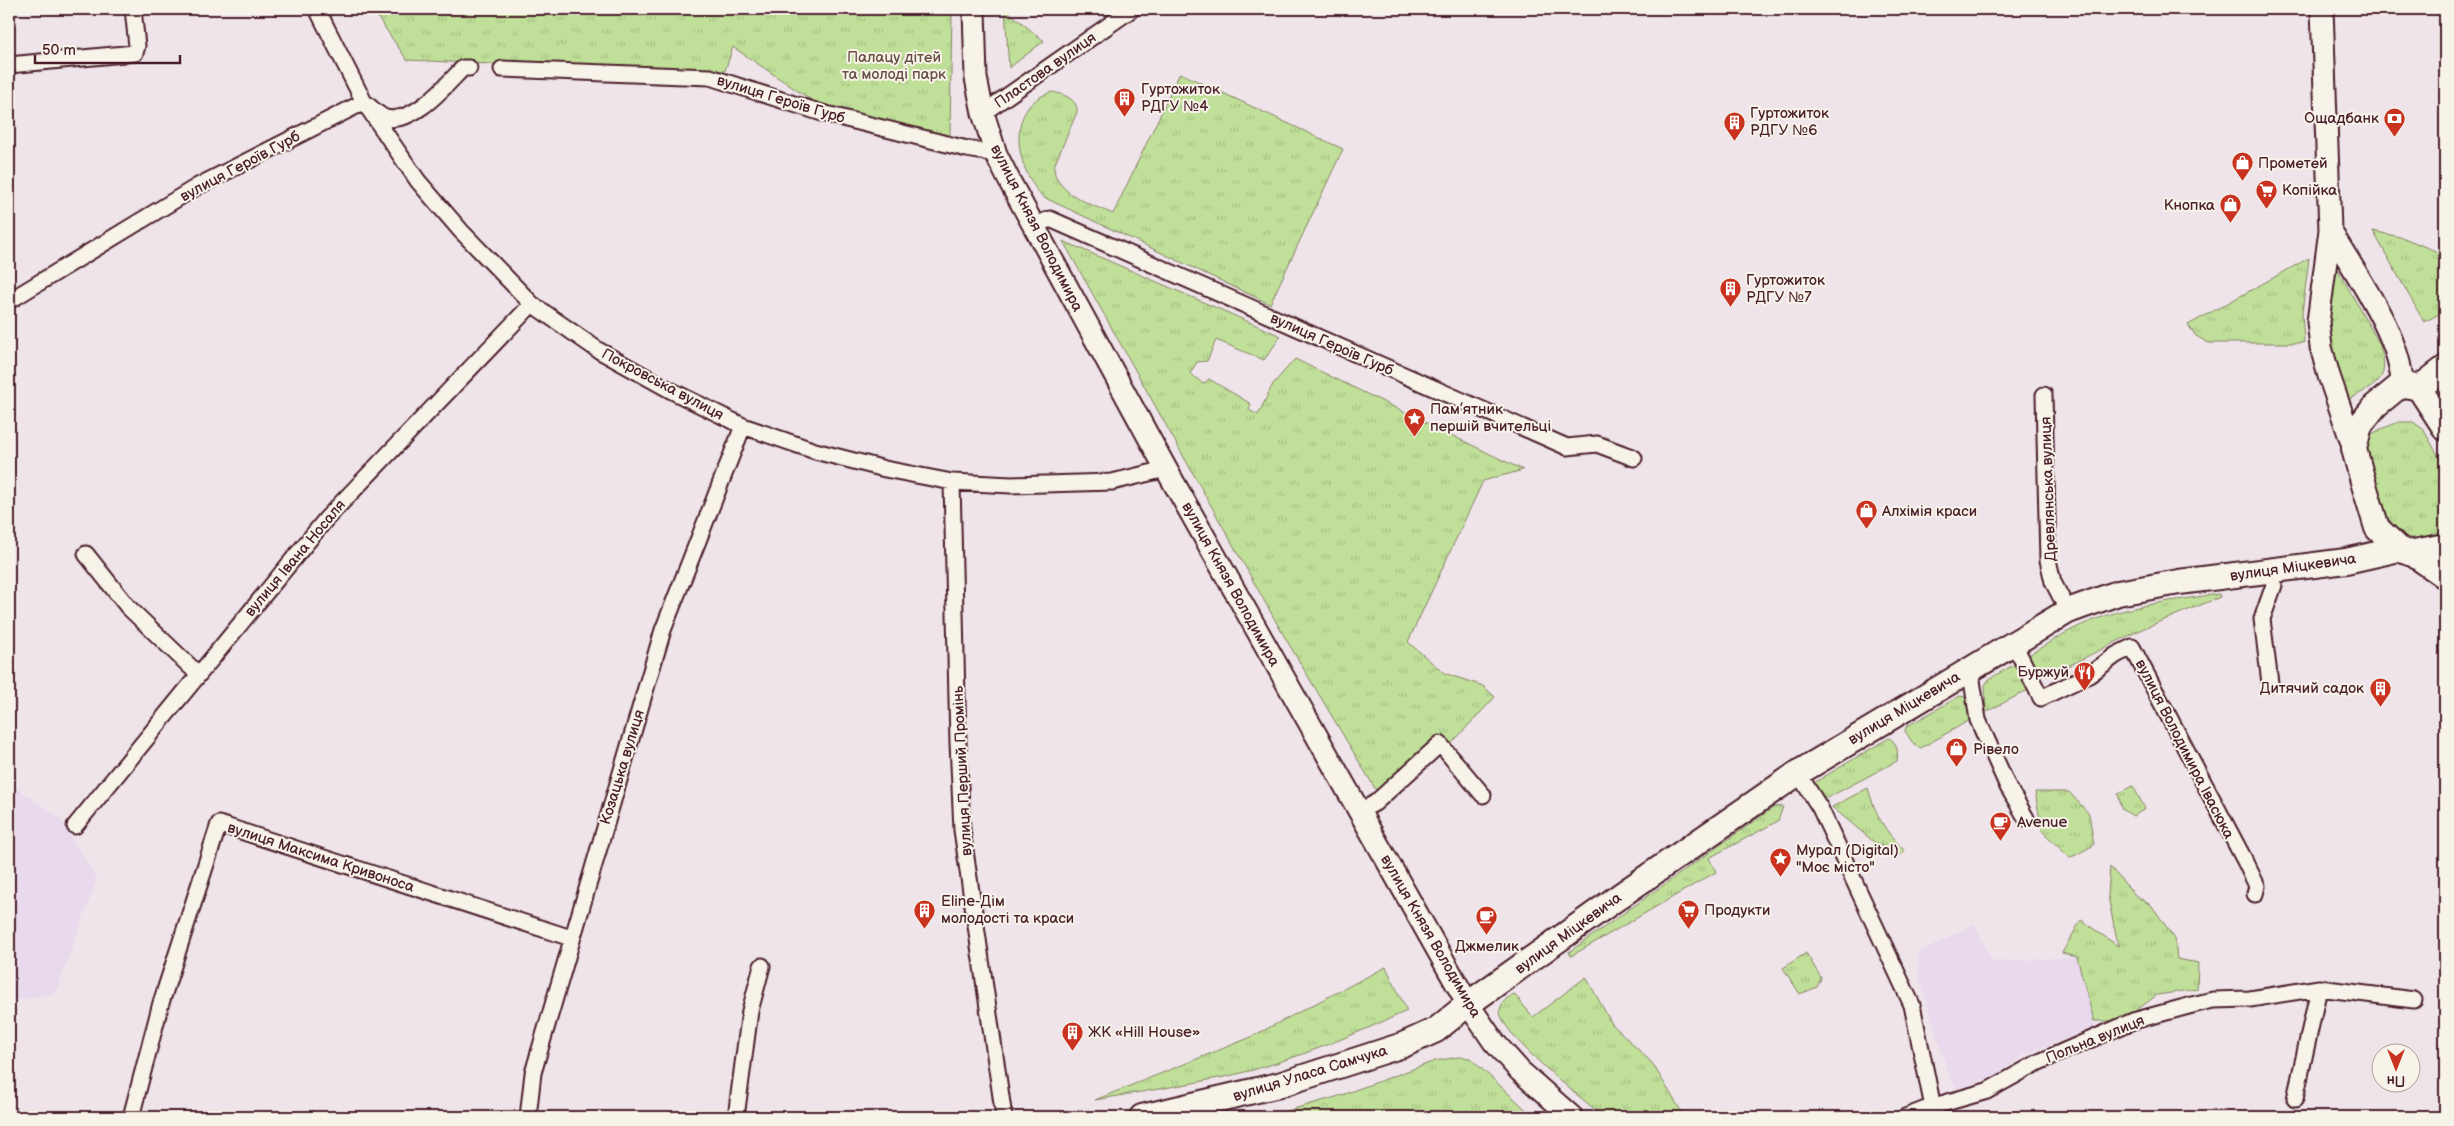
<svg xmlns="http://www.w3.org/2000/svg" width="2454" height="1126" font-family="'Balsamiq Sans',sans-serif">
  <defs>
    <pattern id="grass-tufts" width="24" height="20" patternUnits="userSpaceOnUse" patternTransform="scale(1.25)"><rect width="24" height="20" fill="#c0e099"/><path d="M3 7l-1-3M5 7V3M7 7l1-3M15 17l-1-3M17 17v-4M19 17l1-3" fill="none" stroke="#a6c084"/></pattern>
  </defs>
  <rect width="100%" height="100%" fill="#eee4ea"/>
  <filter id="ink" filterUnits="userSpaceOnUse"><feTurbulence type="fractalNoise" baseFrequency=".02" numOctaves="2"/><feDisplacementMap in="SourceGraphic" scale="10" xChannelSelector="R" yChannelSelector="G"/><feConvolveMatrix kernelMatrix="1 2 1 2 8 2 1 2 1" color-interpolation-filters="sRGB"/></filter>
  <g filter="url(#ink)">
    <path fill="#e8daec" d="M9,783L59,817L97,879L55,994L15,1000L9,999Z
      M1974,924L1993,962L2077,957L2095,1027L2021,1056L2000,1075L1958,1089L1950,1079L1919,977L1918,954Z"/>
    <path fill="url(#grass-tufts)" stroke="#858062" d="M372,9H952L950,136L820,106L733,47L725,71L618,70L407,60Z
      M1005,9L1044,41L1009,68Z
      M2440,9H2445V121Z
      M1180,73L1343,149L1270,304L1043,197C1015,168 1004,106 1052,92C1063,94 1078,99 1077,112L1054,166C1053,193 1093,205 1113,214Z
      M2373,231L2404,238L2445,255V311L2424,322Z
      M1063,241L1281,336L1264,360L1216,340L1207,361L1197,362L1190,373L1203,384L1209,379L1251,404L1249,410L1258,415L1273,384L1295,359L1523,470L1483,481L1408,642L1444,673L1483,686L1495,697L1451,744L1441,737L1382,792L1376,790L1284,636Z
      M2309,258L2302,313L2304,343H2209L2196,336L2188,325Z
      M2334,263L2379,343C2391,379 2379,384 2349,399L2331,347L2327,316Z
      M2399,422H2413L2423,429L2445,467V536C2428,538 2411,543 2397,531C2385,521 2356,450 2368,438C2374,430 2390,426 2399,422Z
      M2219,594L2220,597L2142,629L2048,676C2034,675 2032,668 2027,656C2047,644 2068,630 2091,621C2131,605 2176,600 2219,594Z
      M2015,664L2028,690L1986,712L1985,685L1989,679Z
      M1960,696L1965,697L1970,720L1921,748L1914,745L1905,731L1906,727Z
      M1889,738C1898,743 1898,753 1897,761L1827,798L1819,794L1812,784Z
      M2133,786L2145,809L2133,816L2122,809L2118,794Z
      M1868,788C1876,816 1884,830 1905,851L1899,855L1874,842L1832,807Z
      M2035,792H2069L2089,814L2094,845L2070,858L2042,831Z
      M1783,806L1778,821L1709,858L1716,872L1571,956L1569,952L1774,807Z
      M2110,867L2136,896L2152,906L2175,939L2177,959L2198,963L2197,989L2157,995L2122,1021H2094L2077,957L2062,953L2081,920L2118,946L2108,896Z
      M1806,953L1821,978L1817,987L1800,994L1783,968Z
      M1386,967L1407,1011C1350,1036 1291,1062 1229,1076C1185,1085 1140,1092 1095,1100L1249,1038Z
      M1586,977L1612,1024L1652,1063L1681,1111L1689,1117H1604C1583,1099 1501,1036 1500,1011C1500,1003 1508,997 1514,994L1533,1017Z
      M1458,1057L1470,1058L1534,1117H1265L1336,1097L1435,1061Z"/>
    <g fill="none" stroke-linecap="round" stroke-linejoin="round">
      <defs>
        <path id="street" d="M317,9L364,102L418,181L461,231L532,304L598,350L670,390L743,426L815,451L885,469L952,482L1011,485L1112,482L1166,469
          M9,65L135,53L137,46L133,9
          M502,69L710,77L822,113L967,149L996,154
          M983,113L1132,9
          M1033,226L1050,219L1567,447L1597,444L1634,458
          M9,301L198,186L364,102C370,106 379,116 386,118C414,124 445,86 463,68H469
          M2044,395L2048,560L2053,582L2068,611
          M952,482L958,743L962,830L1004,1117
          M86,554L128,607L198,674
          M2013,642L2041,698L2089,675L2116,655L2132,647L2245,861L2257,886L2255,894
          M1970,667L1978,720L2008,787L2026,818
          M2270,683L2262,619L2274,585L2271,571
          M1798,773L1820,808L1912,1005L1935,1117
          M1360,811L1375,803L1440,744L1483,795
          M75,826L326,519L532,304
          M2295,1099L2319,988
          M131,1117L161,1003L219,824L571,938
          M528,1117L533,1073L663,630L743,426
          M736,1117L750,1011L762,966
          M1905,1117L1931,1107L1987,1091L2039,1062L2133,1021L2196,1004L2213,1000L2250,999L2319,988L2414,1000"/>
        <path id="secondary" d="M974,9L976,78L983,113L996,154L1011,184L1166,469L1468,1004L1494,1042L1520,1071L1572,1117
          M2322,9L2330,230L2318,322L2321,347L2329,376L2354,449
          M2330,230C2355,273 2401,336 2402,384
          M2409,553L2445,578"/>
        <path id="primary" d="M2419,388L2445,368
          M2445,428L2419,388L2402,384L2375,406L2360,425L2354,449L2364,485L2377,528L2399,549L2409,553L2445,546
          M1142,1117L1279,1085L1403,1045L1436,1030L1468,1004L1624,893L1798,773L2068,611L2118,593L2179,582L2346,561L2399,549"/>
      </defs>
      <use href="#street" stroke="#4a1f2b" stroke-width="19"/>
      <use href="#secondary" stroke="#4a1f2b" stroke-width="25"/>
      <use href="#primary" stroke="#4a1f2b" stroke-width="28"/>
      <use href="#street" stroke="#f7f3e8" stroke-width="15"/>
      <use href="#secondary" stroke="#f7f3e8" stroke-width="21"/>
      <use href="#primary" stroke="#f7f3e8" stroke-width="24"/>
    </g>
  </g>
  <defs>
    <symbol id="building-pin" viewBox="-11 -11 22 30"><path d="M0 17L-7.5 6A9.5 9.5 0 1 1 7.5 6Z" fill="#c8321e" stroke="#f7f3e8"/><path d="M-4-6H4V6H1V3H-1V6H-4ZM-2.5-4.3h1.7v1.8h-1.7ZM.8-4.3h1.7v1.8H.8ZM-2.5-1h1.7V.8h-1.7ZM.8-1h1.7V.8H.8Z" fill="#fff"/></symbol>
    <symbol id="bank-pin" viewBox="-11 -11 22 30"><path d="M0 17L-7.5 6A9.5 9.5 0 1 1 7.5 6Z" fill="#c8321e" stroke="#f7f3e8"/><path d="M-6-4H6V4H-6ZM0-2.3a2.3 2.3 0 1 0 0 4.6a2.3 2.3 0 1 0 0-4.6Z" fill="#fff"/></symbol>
    <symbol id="shop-pin" viewBox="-11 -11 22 30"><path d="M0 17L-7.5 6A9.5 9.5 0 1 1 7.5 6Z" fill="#c8321e" stroke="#f7f3e8"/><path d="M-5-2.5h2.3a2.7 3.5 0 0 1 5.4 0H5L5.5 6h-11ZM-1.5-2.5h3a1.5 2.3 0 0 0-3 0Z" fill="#fff"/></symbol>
    <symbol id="supermarket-pin" viewBox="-11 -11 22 30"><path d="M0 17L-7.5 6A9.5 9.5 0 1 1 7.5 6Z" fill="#c8321e" stroke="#f7f3e8"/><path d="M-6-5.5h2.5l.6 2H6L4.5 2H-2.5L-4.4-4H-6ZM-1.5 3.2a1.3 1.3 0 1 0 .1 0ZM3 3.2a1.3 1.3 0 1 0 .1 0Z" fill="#fff"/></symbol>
    <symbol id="sight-pin" viewBox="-11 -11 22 30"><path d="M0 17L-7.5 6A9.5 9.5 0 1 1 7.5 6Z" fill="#c8321e" stroke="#f7f3e8"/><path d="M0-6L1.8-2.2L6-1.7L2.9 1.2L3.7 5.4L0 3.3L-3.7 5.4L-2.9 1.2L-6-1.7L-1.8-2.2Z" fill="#fff"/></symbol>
    <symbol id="restaurant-pin" viewBox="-11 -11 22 30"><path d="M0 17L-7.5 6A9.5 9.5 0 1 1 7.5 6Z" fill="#c8321e" stroke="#f7f3e8"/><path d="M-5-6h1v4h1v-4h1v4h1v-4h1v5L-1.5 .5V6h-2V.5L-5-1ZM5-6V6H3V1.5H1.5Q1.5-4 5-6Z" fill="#fff"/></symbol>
    <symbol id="cafe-pin" viewBox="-11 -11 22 30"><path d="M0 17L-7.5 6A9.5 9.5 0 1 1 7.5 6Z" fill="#c8321e" stroke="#f7f3e8"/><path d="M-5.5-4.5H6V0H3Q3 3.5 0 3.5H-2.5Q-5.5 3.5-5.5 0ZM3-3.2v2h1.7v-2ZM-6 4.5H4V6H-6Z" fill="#fff"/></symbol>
  </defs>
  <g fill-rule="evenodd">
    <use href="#building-pin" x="1112" y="86" width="25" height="34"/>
    <use href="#bank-pin" x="2382" y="106" width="25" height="34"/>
    <use href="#building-pin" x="1722" y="110" width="25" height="34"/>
    <use href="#shop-pin" x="2230" y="150" width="25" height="34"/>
    <use href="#supermarket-pin" x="2254" y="178" width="25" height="34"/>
    <use href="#shop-pin" x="2218" y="192" width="25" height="34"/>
    <use href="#building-pin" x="1718" y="276" width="25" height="34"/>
    <use href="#sight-pin" x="1402" y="406" width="25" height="34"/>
    <use href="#shop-pin" x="1854" y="498" width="25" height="34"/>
    <use href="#restaurant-pin" x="2072" y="660" width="25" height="34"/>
    <use href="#building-pin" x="2368" y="676" width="25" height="34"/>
    <use href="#shop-pin" x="1944" y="736" width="25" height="34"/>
    <use href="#cafe-pin" x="1988" y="810" width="25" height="34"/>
    <use href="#sight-pin" x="1768" y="846" width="25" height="34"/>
    <use href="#building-pin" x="912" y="898" width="25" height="34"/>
    <use href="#supermarket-pin" x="1676" y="898" width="25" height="34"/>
    <use href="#cafe-pin" x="1474" y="904" width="25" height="34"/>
    <use href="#building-pin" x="1060" y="1020" width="25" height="34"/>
  </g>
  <g text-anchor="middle" stroke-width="4" stroke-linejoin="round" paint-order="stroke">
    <g font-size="15" fill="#684f46" stroke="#f7f3e8">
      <text x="894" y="62">Палацу дітей<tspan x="894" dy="17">та молоді парк</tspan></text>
    </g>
    <g font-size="15" fill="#4a1f2b" stroke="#f7f3e8">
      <text transform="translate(1045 70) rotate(-35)" y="5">Пластова вулиця</text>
      <text transform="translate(781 99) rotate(17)" y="5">вулиця Героїв Гурб</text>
      <text transform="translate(240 166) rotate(-28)" y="5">вулиця Героїв Гурб</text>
      <text transform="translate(1037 228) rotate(63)" y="5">вулиця Князя Володимира</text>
      <text transform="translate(1332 344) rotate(24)" y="5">вулиця Героїв Гурб</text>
      <text transform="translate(663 384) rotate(28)" y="5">Покровська вулиця</text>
      <text transform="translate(2048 489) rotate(-92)" y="5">Древлянська вулиця</text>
      <text transform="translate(295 558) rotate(-50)" y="5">вулиця Івана Носаля</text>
      <text transform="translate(2293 567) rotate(-8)" y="5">вулиця Міцкевича</text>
      <text transform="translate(1231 584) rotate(61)" y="5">вулиця Князя Володимира</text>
      <text transform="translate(1904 708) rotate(-31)" y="5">вулиця Міцкевича</text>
      <text transform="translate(2185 749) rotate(63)" y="5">вулиця Володимира Івасюка</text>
      <text transform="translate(622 767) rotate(-73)" y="5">Козацька вулиця</text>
      <text transform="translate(962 771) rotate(-93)" y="5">вулиця Перший Промінь</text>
      <text transform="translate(321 857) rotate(18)" y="5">вулиця Максима Кривоноса</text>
      <text transform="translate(1568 933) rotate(-36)" y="5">вулиця Міцкевича</text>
      <text transform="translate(1431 936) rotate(60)" y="5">вулиця Князя Володимира</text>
      <text transform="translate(2095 1039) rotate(-22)" y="5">Польна вулиця</text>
      <text transform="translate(1310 1073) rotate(-17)" y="5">вулиця Уласа Самчука</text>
    </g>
    <g font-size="15" fill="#4a1f2b" stroke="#f7f3e8" text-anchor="start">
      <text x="1141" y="94">Гуртожиток<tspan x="1141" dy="17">РДГУ №4</tspan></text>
      <text x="1750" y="118">Гуртожиток<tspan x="1750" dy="17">РДГУ №6</tspan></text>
      <text x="2379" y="123" text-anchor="end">Ощадбанк</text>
      <text x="2258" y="168">Прометей</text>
      <text x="2282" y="195">Копійка</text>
      <text x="2215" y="210" text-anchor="end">Кнопка</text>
      <text x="1746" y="285">Гуртожиток<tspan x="1746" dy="17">РДГУ №7</tspan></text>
      <text x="1430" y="414">Пам’ятник<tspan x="1430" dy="17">першій вчительці</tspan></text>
      <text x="1882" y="516">Алхімія краси</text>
      <text x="2069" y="677" text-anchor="end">Буржуй</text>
      <text x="2364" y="693" text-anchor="end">Дитячий садок</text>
      <text x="1973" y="754">Рівело</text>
      <text x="2017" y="827">Avenue</text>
      <text x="1796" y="855">Мурал (Digital)<tspan x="1796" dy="17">"Моє місто"</tspan></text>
      <text x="941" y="906">Eline-Дім<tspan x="941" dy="17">молодості та краси</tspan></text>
      <text x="1704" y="915">Продукти</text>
      <text x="1487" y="951" text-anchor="middle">Джмелик</text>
      <text x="1088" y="1037">ЖК «Hill House»</text>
    </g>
  </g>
  <rect width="2454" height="1126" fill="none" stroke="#f7f3e8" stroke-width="30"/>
  <rect x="15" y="15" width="2424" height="1096" fill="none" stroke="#4a1f2b" stroke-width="2" filter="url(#ink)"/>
  <g transform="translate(2396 1068) rotate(180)"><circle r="24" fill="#f7f3e8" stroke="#b29e9c"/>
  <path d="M0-4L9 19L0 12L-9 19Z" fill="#c8321e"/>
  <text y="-8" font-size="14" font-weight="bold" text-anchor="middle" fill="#4a1f2b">Пн</text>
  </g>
  <path d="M35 55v8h145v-8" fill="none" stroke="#4a1f2b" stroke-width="2.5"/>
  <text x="42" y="55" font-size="15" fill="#4a1f2b" stroke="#f7f3e8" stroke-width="4" paint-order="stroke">50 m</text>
</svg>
